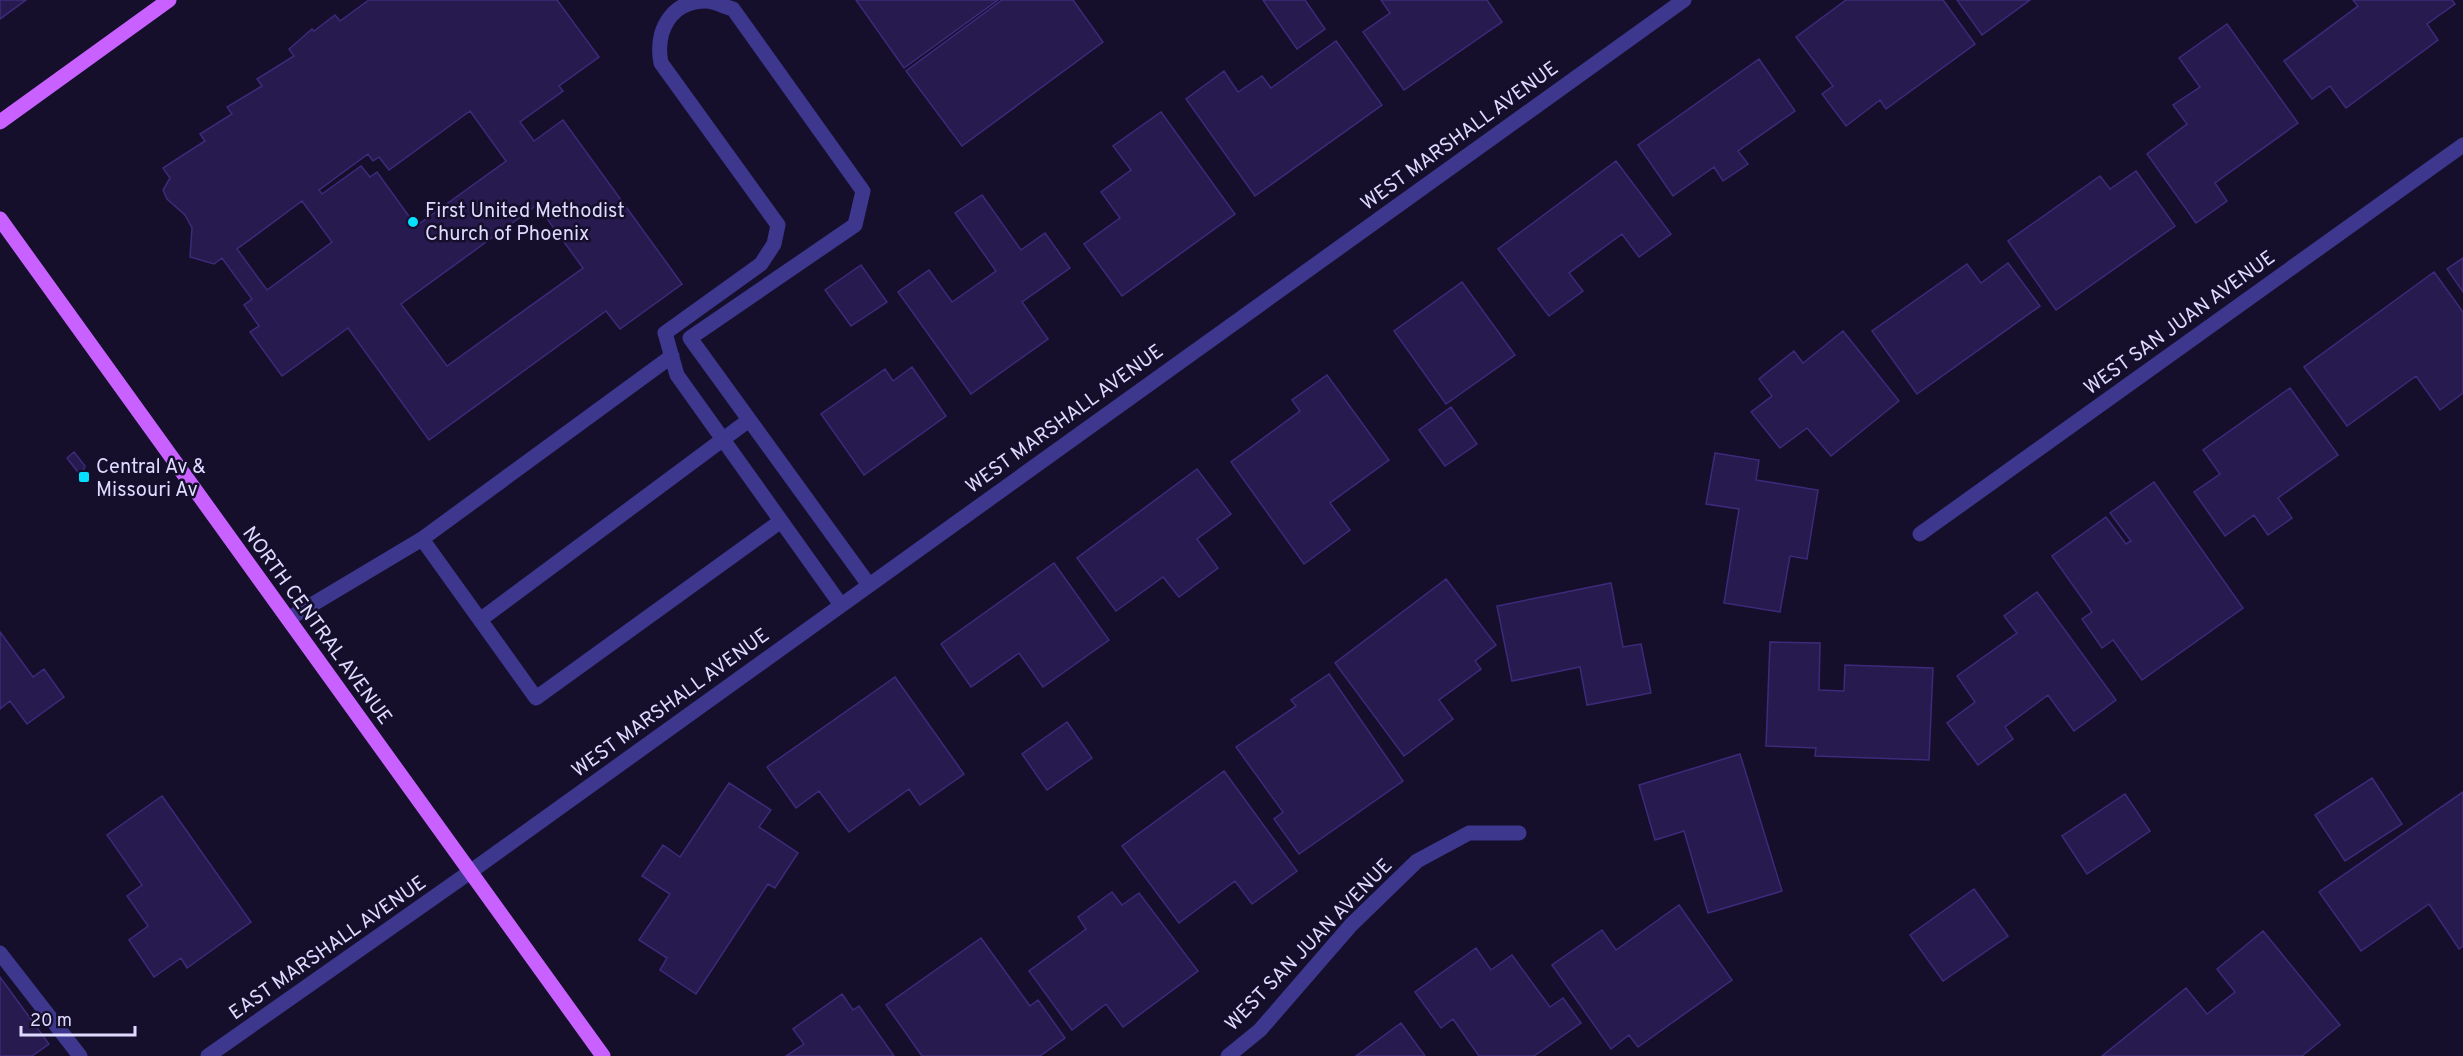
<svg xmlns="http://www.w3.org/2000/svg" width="2463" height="1056" font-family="Overpass,sans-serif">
  <rect width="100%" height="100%" fill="#150f2c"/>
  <path fill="#261a4e" stroke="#3d2a7b" stroke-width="1.5" fill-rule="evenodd" d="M0,0H26L0,19Z
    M369,0H557L599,57L559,86L563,91L520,122L534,141L563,120L682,284L620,329L606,311L429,440L348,328L282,376L250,332L259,326L244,305L252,299L222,258L214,264L190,257L192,228L185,215L167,199L163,190L170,178L163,168L205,141L200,134L232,114L227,107L262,86L257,79L294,56L289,49L312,29L314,31L335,15L340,21ZM470,111L506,161L416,226L377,172L370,177L361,166L322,194L319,190L368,154L373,161L379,157L389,170ZM302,201L332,242L267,290L237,249ZM537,205L583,268L447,366L401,304Z
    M856,0H998L904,68Z
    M1002,0H1073L1103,42L962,146L906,71Z
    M1263,0H1305L1325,29L1297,49Z
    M1487,0L1502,22L1404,90L1363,32L1390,13L1381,0Z
    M1846,0H1943L1975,44L1886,109L1880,100L1846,126L1822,94L1833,86L1796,37Z
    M1957,0H2030L1982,35Z
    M2353,0H2452L2455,4L2427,24L2438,40L2346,108L2330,86L2312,99L2284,61L2358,6Z
    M2227,24L2298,123L2215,183L2227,201L2196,223L2147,154L2187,124L2173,105L2200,87L2179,58Z
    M1336,41L1382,105L1255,196L1186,99L1224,71L1238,92L1262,76L1271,88Z
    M1759,59L1795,111L1738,151L1748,164L1723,181L1714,167L1673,196L1638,145Z
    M1161,112L1235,214L1122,296L1084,244L1120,218L1101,192L1131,170L1113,146Z
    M1616,161L1671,234L1639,257L1622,234L1569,273L1583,291L1549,316L1498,249Z
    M2136,171L2175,226L2056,310L2008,241L2100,176L2110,189Z
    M982,195L1021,250L1045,233L1070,268L1022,302L1048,339L971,394L898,292L929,270L952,302L996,271L955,213Z
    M2463,258V292L2447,269Z
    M2008,263L2040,306L1917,394L1872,331L1967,264L1981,283Z
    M861,265L887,302L851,326L825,290Z
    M2434,272L2463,312V393L2440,410L2416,376L2347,426L2304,367Z
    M1462,282L1515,355L1446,404L1394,331Z
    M1843,331L1899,401L1831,456L1807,428L1780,448L1751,412L1772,396L1759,379L1794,351L1803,363Z
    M912,367L946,416L864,475L821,414L885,369L893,381Z
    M1327,375L1389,460L1330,503L1350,530L1304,564L1231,462L1300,411L1292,400Z
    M2290,388L2338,455L2278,498L2292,518L2268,535L2254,515L2225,536L2194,492L2220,474L2203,450Z
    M1451,407L1477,444L1445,466L1419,430Z
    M74,452L85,466L81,476L67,458Z
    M1715,453L1759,460L1756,480L1818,490L1807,559L1790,556L1780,612L1724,603L1739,509L1706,504Z
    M1197,469L1231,514L1197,539L1218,568L1179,597L1163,577L1116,611L1077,558Z
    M2154,482L2243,608L2142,680L2113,640L2102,648L2082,619L2092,612L2052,556L2106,517L2126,544L2131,541L2110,513Z
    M1054,563L1109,640L1043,687L1019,653L971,687L941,644Z
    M1446,579L1496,645L1475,661L1481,669L1439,700L1453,719L1404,756L1335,663Z
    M1611,583L1623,647L1641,644L1651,693L1587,705L1580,667L1512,681L1497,606Z
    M2037,592L2116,700L2074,731L2048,695L2005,727L2013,739L1978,765L1947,723L1975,702L1957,676L2017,633L2004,616Z
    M0,632L33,677L44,669L64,697L27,724L10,701L0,709Z
    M1770,642L1820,643L1819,690L1844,691L1845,665L1933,668L1929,760L1815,756L1816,748L1766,746Z
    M1329,674L1403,781L1299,854L1274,819L1283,812L1236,747L1296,706L1291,700Z
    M895,677L964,774L920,805L909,789L849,832L819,791L796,808L767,767Z
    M1067,722L1092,758L1047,790L1022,754Z
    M1740,754L1782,891L1708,913L1684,831L1655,840L1639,785Z
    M1224,771L1297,871L1252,904L1235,881L1179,923L1122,846Z
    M2372,778L2402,824L2345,861L2315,815Z
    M729,783L771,810L759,827L798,853L775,888L768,884L696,994L660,970L667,958L639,940L670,894L642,876L663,845L680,857Z
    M2463,792V946L2459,949L2429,904L2361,951L2319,892Z
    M2125,794L2150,831L2087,874L2062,836Z
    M162,796L251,922L187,968L181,958L154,977L129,940L148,926L127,896L142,885L107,835Z
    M1974,889L2008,936L1943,981L1910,935Z
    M1112,892L1122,905L1139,893L1198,971L1123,1027L1106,1004L1072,1030L1029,971L1086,929L1078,917Z
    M1679,905L1732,980L1638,1047L1629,1035L1611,1049L1552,965L1602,930L1616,950Z
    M2263,931L2340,1025L2302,1056H2102L2186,988L2207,1014L2235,992L2217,969Z
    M981,938L1030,1006L1038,1000L1065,1038L1040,1056H922L886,1005Z
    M1476,948L1491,970L1512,955L1550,1007L1563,998L1581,1023L1534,1056H1479L1453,1019L1441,1028L1415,992Z
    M0,977L49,1044L32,1056H0Z
    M842,994L853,1010L859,1006L894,1056H786L804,1044L793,1029Z
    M1401,1023L1425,1056H1356Z"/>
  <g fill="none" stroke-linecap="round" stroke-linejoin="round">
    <path stroke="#3d378e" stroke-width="15" d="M1920,534L2463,145
      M422,539L672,356
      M841,605L677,375L665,333L761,264L774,244L778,225L661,63C655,32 670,1 706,1C714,1 725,7 733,9L863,191L855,225L690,338L869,585
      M288,619L422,539L536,698L781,521
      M480,620L749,420
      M0,953L80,1056
      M208,1056L470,872L1684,0
      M1228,1056L1260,1030L1351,925L1417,861L1469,833H1519"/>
    <path stroke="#c861ff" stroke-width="15" d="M0,122L169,0
      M0,219L603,1056"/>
  </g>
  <g fill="#06dfff" stroke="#150f2c" stroke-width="2">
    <circle cx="413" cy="222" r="6"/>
    <rect x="78" y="471" width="12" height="12" rx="3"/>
  </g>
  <g text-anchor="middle" stroke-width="5" stroke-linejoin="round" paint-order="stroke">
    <g font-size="20" fill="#dfdaff" stroke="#150f2c">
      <text transform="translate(1459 135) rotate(-36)" y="7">WEST MARSHALL AVENUE</text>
      <text transform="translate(2179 322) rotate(-36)" y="7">WEST SAN JUAN AVENUE</text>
      <text transform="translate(1064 418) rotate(-36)" y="7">WEST MARSHALL AVENUE</text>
      <text transform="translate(318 625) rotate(54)" y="7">NORTH CENTRAL AVENUE</text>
      <text transform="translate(670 702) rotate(-36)" y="7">WEST MARSHALL AVENUE</text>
      <text transform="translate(1308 944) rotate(-46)" y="7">WEST SAN JUAN AVENUE</text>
      <text transform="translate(327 947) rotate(-35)" y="7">EAST MARSHALL AVENUE</text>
    </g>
    <g font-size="20" fill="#dfdaff" stroke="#150f2c" text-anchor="start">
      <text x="425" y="217">First United Methodist<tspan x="425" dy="23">Church of Phoenix</tspan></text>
      <text x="96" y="473">Central Av &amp;<tspan x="96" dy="23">Missouri Av</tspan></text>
    </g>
  </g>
  <path d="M21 1026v9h114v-9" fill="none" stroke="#dfdaff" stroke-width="3"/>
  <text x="30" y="1026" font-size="18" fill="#dfdaff" stroke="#150f2c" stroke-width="4.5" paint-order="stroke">20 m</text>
</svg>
